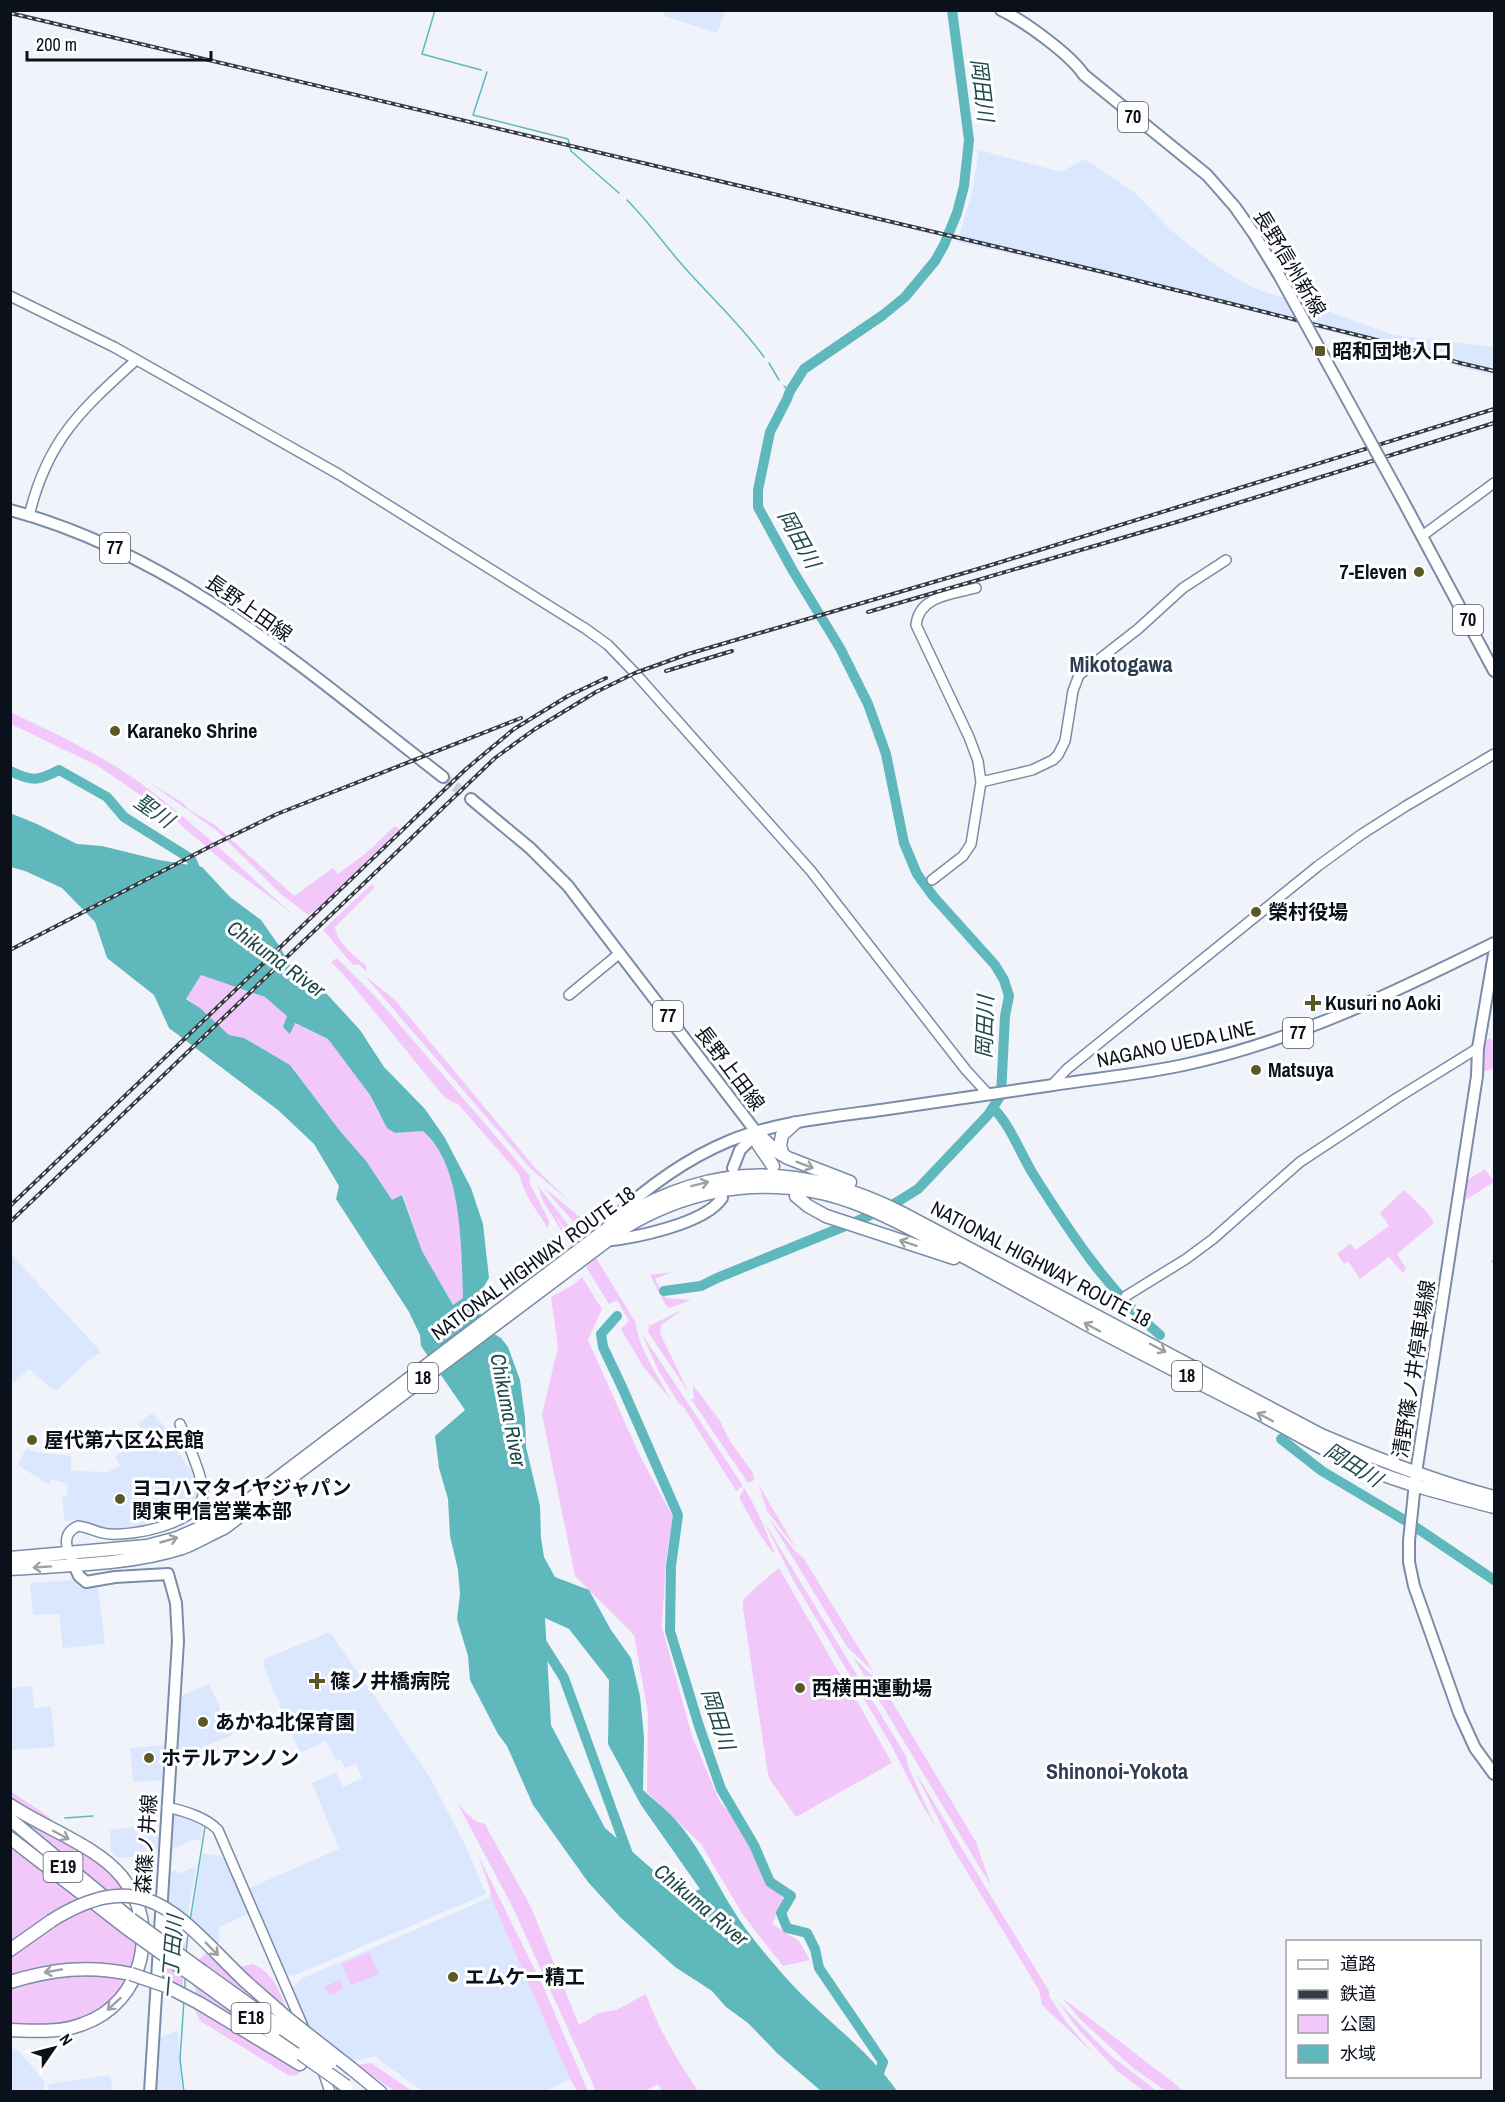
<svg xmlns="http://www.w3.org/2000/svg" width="1505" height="2102" font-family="'Archivo Narrow','Noto Sans JP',sans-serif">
  <rect width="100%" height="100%" fill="#f0f4fa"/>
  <path fill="#dae7fe" d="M666,10H725V11L717,33L664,16Z
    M979,150L1061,172L1085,159L1135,193L1172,231L1194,249L1217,266L1248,285L1261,291L1308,304L1393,335L1494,347V375L1479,372L1367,341L1168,289L957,242L972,193Z
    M11,1254L101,1352L91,1358L57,1390H53L29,1369L11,1385Z
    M152,1413L166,1428L185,1463L190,1468L199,1486L197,1497L191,1506L163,1521L130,1530L105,1529L80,1519L65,1522L62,1498L66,1497L68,1484L51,1479L49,1485L18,1465L26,1448L36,1452L71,1456V1471L108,1472L120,1466L115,1456L145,1434L138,1424Z
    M72,1580L79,1587L83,1588H98L105,1644L63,1648L59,1614L33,1615L30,1583Z
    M330,1632L430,1777L465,1845L486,1894L293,1976L283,1974L247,1889L339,1849L312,1783L336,1772L343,1787L362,1778L356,1764L345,1768L341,1759L336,1761L326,1741L300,1753L263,1665L264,1659Z
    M209,1684L232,1735L176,1759L180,1696Z
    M32,1686L34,1708L51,1706L55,1747L11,1750V1688Z
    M166,1745V1780L133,1782L130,1748Z
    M172,1813L203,1825L200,1840H192L170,1851Z
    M135,1827L136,1833L160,1830L158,1849L131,1857L118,1858L111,1851L110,1830Z
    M202,1853L227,1858L249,1914L219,1927V1943H214L191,1921Z
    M196,1866L187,1919L167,1904L169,1873L175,1870L178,1874Z
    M491,1897L570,2079L545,2091H423L380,2061L377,2056L353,2061L305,2025L290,1990L301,1979Z
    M178,2030L182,2091L155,2092L158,2038Z
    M10,2049H17L45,2082L43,2091H11Z
    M110,2075L113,2091H48L49,2084Z"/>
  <path fill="#f2c7fa" d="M10,712C54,733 100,754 139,782C197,825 249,875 302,923L281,905L231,868L168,814L98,766L11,724Z
    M147,781L183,803L188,809L215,825L294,896L333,868L338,874L365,854L395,826L399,829L323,904L308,915L282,895L216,830Z
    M372,884L374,888L335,927C337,943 354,956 366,965V971L358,964L353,965L323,930Z
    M337,958L375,996L530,1176L529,1182L549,1221L548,1228C537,1211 523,1193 519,1174L459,1105L445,1098L350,982L331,962Z
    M201,975L265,997L288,1016L290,1034L294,1023L328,1039L370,1095L378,1112L395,1133L423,1131C463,1165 461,1249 463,1298L453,1305L422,1251L403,1195L392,1200L367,1162L340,1131L290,1065L244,1038L229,1035L200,1008L186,998Z
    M364,975L395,1000L536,1169L569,1201L531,1169Z
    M1490,1038L1494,1043V1068L1481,1073L1485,1041Z
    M1485,1169L1494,1182L1461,1203L1463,1183Z
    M538,1186L580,1240L578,1241L574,1235L571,1237L554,1214L572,1245L571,1246L543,1201Z
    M543,1187L592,1227L585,1235Z
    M1404,1190L1427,1212L1434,1223L1397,1254L1406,1268L1403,1273L1389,1257L1360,1279L1348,1261L1344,1264L1337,1254L1350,1244L1356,1250L1389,1226L1380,1213Z
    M596,1258L636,1323C636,1344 661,1382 672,1401L644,1368L621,1329L629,1321L617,1300L609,1304L586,1267Z
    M672,1272L655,1279L666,1298L691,1300L670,1308L666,1306L650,1275Z
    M582,1277L602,1309L588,1340L640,1456L673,1517L666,1560L662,1627L692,1736L720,1802L732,1815L746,1839L765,1883L784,1898L772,1924L799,1941L810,1960L783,1966L743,1915L701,1844L647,1792L648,1713L634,1635L575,1576L542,1414L558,1347L551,1297L573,1285Z
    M682,1310L661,1325L660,1333L689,1393L648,1332L649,1326Z
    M642,1334L743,1486L736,1491L683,1406L679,1404L658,1370Z
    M693,1385L720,1421L730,1441L753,1473L754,1480L748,1483L691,1399H694Z
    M759,1485L797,1550L767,1511Z
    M744,1488C756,1506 767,1533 775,1554C759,1538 751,1517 739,1498Z
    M767,1515L795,1551L804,1559L873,1671L847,1647Z
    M763,1520L906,1756L908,1766L936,1828L915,1792L890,1743L792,1578Z
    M779,1568L845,1683L844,1693L853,1696L857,1701L892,1763L796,1817L769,1778L767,1768L743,1609V1600L755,1588Z
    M853,1657L882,1685L976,1842L991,1886Z
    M914,1770L1049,1991V1996L1067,2023L1093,2053L1042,2005L1039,1990L953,1849Z
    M10,1791L48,1816L55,1825L64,1827L99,1851L75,1838L11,1800Z
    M458,1804C466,1812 473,1822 485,1824L487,1828L531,1907L579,2025L599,2013L616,2010L646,1994C658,2029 678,2061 698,2091H662L658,2084L645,2091H596L513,1908Z
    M11,1812C48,1833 102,1854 126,1890L106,1889L55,1850Z
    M11,1849L79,1898L63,1906L11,1942Z
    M478,1855L543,1986L588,2091H577L570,2079L491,1897L490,1889Z
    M87,1908L139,1944L135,1970L11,1978L10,1954L37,1934Z
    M177,1923L186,1930L185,1952L164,1937V1931Z
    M208,1952L285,2022L197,1961Z
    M369,1952L379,1974L351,1985L342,1964Z
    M164,1962L183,1976V1990L164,1982Z
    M252,1964C272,1970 280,1992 287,2009L241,1967Z
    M60,1974L118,1976L130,1980L109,2006L73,2024L11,2026V1988Z
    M340,1980L343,1989L331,1995L328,1994L325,1987Z
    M194,1983L254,2028L253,2030L197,1997Z
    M1062,1998C1086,2015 1108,2032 1131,2050C1148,2064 1167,2076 1183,2091H1169L1163,2089L1133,2068L1081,2020Z
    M1058,2002L1110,2055L1157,2091H1144L1116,2070L1077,2028Z
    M194,2007L238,2032L300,2071L298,2075L292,2076L288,2075L200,2021Z
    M371,2063L412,2091H394L357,2065Z"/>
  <path fill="#5eb8bc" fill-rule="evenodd" d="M10,813L37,824L77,844L102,846L159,860L202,867L230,897L261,920L280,947L293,970L314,980L360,1030L384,1067L425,1109L445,1138L471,1188L483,1224L489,1278L483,1288L480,1326L501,1338L508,1347L520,1380L525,1418L526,1447L540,1506L541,1538L544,1557L555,1577L589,1590L611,1630L631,1658L640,1696L644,1737L643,1790C653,1799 664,1808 673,1817C697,1843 712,1875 730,1905C744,1929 762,1950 780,1971C816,2014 865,2045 897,2091H821L778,2054L748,2023L726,2007L712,1991L675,1967L620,1917L588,1882L533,1805L507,1746L498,1734L470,1680L468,1656L457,1619L460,1594L458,1570L450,1536L448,1499L439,1468L435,1436L465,1410L421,1346L420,1335L409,1312L336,1199L339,1186L314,1144L278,1110L169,1028L154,995L107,958L95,922L62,888L25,871L11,867ZM201,975L265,997L287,1016L283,1027L290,1034L295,1023L328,1039L370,1095L387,1128L395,1133L423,1131C463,1165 461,1249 463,1298L453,1305L422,1251L402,1195L392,1200L367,1162L340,1131L290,1065L244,1038L229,1035L200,1008L186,999ZM545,1618L569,1629L609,1680L608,1744L641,1805L700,1889L683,1896L605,1828L551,1725Z"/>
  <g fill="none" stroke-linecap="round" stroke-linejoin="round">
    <path stroke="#5eb8bc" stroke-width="1.5" d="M435,10L422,54L481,70
      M487,72L473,115L568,139L571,151L619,193
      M627,200C646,219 661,240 678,260C706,293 739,322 764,357
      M769,363L779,380
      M784,386L790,391
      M1493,1261L1494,1264
      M65,1818L93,1816
      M190,1921L205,1827
      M186,1953L188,1934
      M185,1989V1976
      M184,2092L180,2059L184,2000"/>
    <path stroke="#5eb8bc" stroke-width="10" d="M10,771C33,782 38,781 59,770L107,797L124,817L191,859L199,878
      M993,1108C1011,1126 1019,1151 1033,1174C1069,1231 1108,1291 1160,1335
      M664,1291L701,1286L717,1278L850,1224L889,1207L918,1189L988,1115L1001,1095L1005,1016L1009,996L1004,980L995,965L933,896L917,874L904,843L886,754L868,704L840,648L793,571L758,507V490L770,432L787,399L790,391L804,369L883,315L905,297L935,261L944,245L957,213L964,186L969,140L952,10
      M617,1316L601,1334L603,1347L622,1387L678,1515L671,1566L670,1631L699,1726L721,1789L754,1845L770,1882L791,1896L781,1913L787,1928L807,1933L815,1949L819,1968L883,2062L872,2092
      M1281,1439L1322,1471L1406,1521
      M1417,1528L1494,1580
      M540,1640L564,1678L629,1857"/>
    <path stroke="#ced2d9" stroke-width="10" stroke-dasharray="10 5" stroke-linecap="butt" d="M443,777L471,799"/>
    <defs>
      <path id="tertiary" d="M10,296L114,347L340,475L586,629L608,645L635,673L811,871L966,1070L988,1094
        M29,516C47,440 81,410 136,360
        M1422,536L1494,483
        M981,782L1032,770L1053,760L1058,755L1065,741L1073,691L1079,675L1138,629L1183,588L1226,560
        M932,880L963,856L971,844L981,782L978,761L969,737L916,625C919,596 952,594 976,588
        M569,995L620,953
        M1052,1085L1067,1069L1318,866L1362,834L1406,806L1494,754
        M1126,1296L1186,1259L1213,1239L1300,1162L1397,1098L1478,1048
        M69,1553C64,1541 66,1531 78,1526C89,1527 99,1534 110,1534C133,1536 198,1524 203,1495C205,1481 186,1439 180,1424
        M167,1807C184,1811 206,1817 218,1830L305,2031
        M322,2068L330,2092"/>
      <path id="secondary" d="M1494,954L1478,1048L1477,1076L1416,1473L1409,1541V1562L1414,1586L1459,1713L1475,1748L1494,1774
        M72,1560L79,1576L86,1582L115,1577L168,1574L176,1603L178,1641L150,2092"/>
      <path id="primary" d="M1001,10C1024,21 1070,54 1084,75L1207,175L1235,207L1254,234
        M1402,499L1494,671
        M10,510C178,555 309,673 443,777
        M471,799L530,848L568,886L757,1133
        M733,1168L740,1150L755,1135
        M612,1220C646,1188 686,1159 729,1141C776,1122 830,1117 881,1110C938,1102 996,1093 1053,1085C1099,1078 1144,1074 1188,1064C1297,1040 1395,992 1494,943
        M604,1241C634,1238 705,1224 722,1198"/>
      <path id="trunk" d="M757,1133L776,1151L788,1158L850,1182
        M757,1133L758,1144L773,1166
        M783,1155L780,1146L782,1135L795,1123
        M796,1196L808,1206L826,1216L954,1258
        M10,1558L147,1546L177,1538L216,1521L250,1499L620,1219C715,1160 804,1164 902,1213L1321,1435C1377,1459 1435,1482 1494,1497
        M10,1569C67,1565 128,1565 182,1548C196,1543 210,1534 224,1528L624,1228C681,1193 746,1179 812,1191C853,1198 890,1218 927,1237C980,1265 1033,1295 1086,1324C1142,1354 1199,1383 1256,1412C1294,1432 1331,1455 1371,1470C1410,1486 1454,1496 1494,1507"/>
      <path id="motorway" d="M10,1805C44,1828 97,1846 122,1877C161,1925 144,2003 83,2024C60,2033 35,2031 10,2030
        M10,1819L131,1919
        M10,1838L129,1930
        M10,1950L51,1921
        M202,1971L283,2029
        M200,1981L301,2054
        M245,1981L287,2018
        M10,1982C52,1969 89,1965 131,1974
        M199,2003L300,2064
        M352,2069L380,2092
        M343,2091V2092"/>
    </defs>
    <use href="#tertiary" stroke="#7b8ca8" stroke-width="12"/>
    <use href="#secondary" stroke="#7b8ca8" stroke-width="14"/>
    <use href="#primary" stroke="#7b8ca8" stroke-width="14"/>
    <use href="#trunk" stroke="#7b8ca8" stroke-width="15"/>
    <use href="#motorway" stroke="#7b8ca8" stroke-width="15"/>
    <use href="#tertiary" stroke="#fff" stroke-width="9"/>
    <use href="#secondary" stroke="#fff" stroke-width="10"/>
    <use href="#primary" stroke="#fff" stroke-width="10"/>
    <use href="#trunk" stroke="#fff" stroke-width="12"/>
    <use href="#motorway" stroke="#fff" stroke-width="12"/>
    <defs>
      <path id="rail" d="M10,13L1103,272L1369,338L1460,363L1494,371
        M868,612L1180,521L1494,423
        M666,671L732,651
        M10,950L213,845L277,814L521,718
        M10,1206L466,769L514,729L568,696L606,678
        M10,1222L495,758L535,729L596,692L635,673L688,654L988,566L1494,409"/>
    </defs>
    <use href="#rail" stroke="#353b44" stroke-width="4"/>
    <use href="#rail" stroke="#fff" stroke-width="1.5" stroke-dasharray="4.5" stroke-linecap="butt"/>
    <defs>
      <path id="primary-bridge" d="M1254,234L1279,275L1402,499"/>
      <path id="motorway-bridge" d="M131,1919L202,1971
        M51,1921C147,1861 180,1919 245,1981
        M129,1930L200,1981
        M131,1974L166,1986L199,2003
        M287,2018L352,2069
        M283,2029L331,2062
        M301,2054L346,2086"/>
    </defs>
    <use href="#primary-bridge" stroke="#7b8ca8" stroke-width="14" stroke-linecap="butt"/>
    <use href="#motorway-bridge" stroke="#7b8ca8" stroke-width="15" stroke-linecap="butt"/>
    <use href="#primary-bridge" stroke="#fff" stroke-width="10"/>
    <use href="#motorway-bridge" stroke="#fff" stroke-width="12"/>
  </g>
  <defs><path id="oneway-shaft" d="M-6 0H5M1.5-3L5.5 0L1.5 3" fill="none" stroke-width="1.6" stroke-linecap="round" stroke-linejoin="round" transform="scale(1.5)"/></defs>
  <g stroke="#9da0a4">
    <use href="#oneway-shaft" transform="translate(805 1165) rotate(21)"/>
    <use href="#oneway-shaft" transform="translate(700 1184) rotate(-14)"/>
    <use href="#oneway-shaft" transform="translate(908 1243) rotate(-162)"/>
    <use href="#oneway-shaft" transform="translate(1092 1327) rotate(-152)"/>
    <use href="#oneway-shaft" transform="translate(1158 1348) rotate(28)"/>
    <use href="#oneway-shaft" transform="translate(1265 1417) rotate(-152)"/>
    <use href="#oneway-shaft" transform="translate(169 1540) rotate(-16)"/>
    <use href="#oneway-shaft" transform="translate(42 1567) rotate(176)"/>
    <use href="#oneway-shaft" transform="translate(61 1835) rotate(28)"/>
    <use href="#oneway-shaft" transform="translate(212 1949) rotate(45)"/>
    <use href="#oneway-shaft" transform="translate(53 1971) rotate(170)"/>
    <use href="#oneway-shaft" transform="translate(114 2004) rotate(138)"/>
  </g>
  <g fill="#5a5926" stroke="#fff" stroke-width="2">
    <rect x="1314" y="345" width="12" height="12" rx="3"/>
    <circle cx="1419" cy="572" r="6"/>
    <circle cx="115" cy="731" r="6"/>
    <circle cx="1256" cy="912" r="6"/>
    <path d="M1310 994h6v6h6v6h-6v6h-6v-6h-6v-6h6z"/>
    <circle cx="1256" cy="1070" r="6"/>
    <circle cx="32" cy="1440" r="6"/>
    <circle cx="120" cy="1499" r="6"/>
    <path d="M314 1672h6v6h6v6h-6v6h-6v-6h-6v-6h6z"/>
    <circle cx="800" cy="1688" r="6"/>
    <circle cx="203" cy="1722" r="6"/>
    <circle cx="149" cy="1758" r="6"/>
    <circle cx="453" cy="1977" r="6"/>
  </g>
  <g text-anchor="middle" stroke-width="6" stroke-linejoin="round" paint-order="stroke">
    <g fill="#fff" stroke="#54585f" stroke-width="1.5">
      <rect x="1118" y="102" width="30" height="30" rx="4.5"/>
      <rect x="100" y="533" width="30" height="30" rx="4.5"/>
      <rect x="1453" y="605" width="30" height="30" rx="4.5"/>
      <rect x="653" y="1001" width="30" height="30" rx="4.5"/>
      <rect x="1283" y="1018" width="30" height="30" rx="4.5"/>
      <rect x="1172" y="1361" width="30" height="30" rx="4.5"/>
      <rect x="408" y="1363" width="30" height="30" rx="4.5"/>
      <rect x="43.5" y="1852" width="39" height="30" rx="4.5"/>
      <rect x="231.5" y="2003" width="39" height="30" rx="4.5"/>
    </g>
    <g font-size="18" font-weight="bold" fill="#0b111b">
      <text x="1133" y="123">70</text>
      <text x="115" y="554">77</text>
      <text x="1468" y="626">70</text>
      <text x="668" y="1022">77</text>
      <text x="1298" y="1039">77</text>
      <text x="1187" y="1382">18</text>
      <text x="423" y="1384">18</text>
      <text x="63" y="1873">E19</text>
      <text x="251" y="2024">E18</text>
    </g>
    <g font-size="20" fill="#0b111b" stroke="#fff">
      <text transform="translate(1290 263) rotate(59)" y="7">長野信州新線</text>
      <text transform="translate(249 608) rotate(35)" y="7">長野上田線</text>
      <text transform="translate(1176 1044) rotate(-12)" y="7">NAGANO UEDA LINE</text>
      <text transform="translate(730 1068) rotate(53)" y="7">長野上田線</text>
      <text transform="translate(533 1263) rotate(-36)" y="7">NATIONAL HIGHWAY ROUTE 18</text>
      <text transform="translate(1041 1264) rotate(28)" y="7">NATIONAL HIGHWAY ROUTE 18</text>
      <text transform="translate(1414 1369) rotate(-81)" y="7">清野篠ノ井停車場線</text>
      <text transform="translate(146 1844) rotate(-86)" y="7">森篠ノ井線</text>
    </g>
    <g font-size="20" font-weight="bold" fill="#0b111b" stroke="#fff" text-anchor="start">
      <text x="1332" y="358">昭和団地入口</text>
      <text x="1407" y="579" text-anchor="end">7-Eleven</text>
      <text x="127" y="738">Karaneko Shrine</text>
      <text x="1268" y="919">榮村役場</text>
      <text x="1325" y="1010">Kusuri no Aoki</text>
      <text x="1268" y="1077">Matsuya</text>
      <text x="44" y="1447">屋代第六区公民館</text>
      <text x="132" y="1495">ヨコハマタイヤジャパン<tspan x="132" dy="23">関東甲信営業本部</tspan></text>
      <text x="330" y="1688">篠ノ井橋病院</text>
      <text x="812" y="1695">西横田運動場</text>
      <text x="215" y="1729">あかね北保育園</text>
      <text x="161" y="1765">ホテルアンノン</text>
      <text x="465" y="1984">エムケー精工</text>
    </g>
    <g font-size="21" font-style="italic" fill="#1f494b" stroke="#fff">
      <text transform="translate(982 90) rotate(83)" y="7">岡田川</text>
      <text transform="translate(799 539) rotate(61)" y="7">岡田川</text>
      <text transform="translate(154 811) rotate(35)" y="7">聖川</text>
      <text transform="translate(276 959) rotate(36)" y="7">Chikuma River</text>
      <text transform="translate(985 1027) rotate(-88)" y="7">岡田川</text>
      <text transform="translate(508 1410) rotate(79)" y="7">Chikuma River</text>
      <text transform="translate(1353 1465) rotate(32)" y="7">岡田川</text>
      <text transform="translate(718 1719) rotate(72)" y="7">岡田川</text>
      <text transform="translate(701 1905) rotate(40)" y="7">Chikuma River</text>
      <text transform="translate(172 1957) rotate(-85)" y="7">一丁田川</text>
    </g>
    <g font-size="22" font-weight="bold" fill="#2d3c53" stroke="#fff">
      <text x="1121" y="672">Mikotogawa</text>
      <text x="1117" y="1779">Shinonoi-Yokota</text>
    </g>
  </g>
  <rect width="1505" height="2102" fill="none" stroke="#0b111b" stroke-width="24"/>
  <rect x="1286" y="1940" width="195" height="138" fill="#ffffff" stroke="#9da0a4" stroke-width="1.5"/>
  <rect x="1298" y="1960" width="30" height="9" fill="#ffffff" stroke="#9da0a4" stroke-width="1.5"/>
  <text x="1340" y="1970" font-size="18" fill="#0b111b">道路</text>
  <rect x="1298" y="1990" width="30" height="9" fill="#353b44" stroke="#9da0a4" stroke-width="1.5"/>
  <text x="1340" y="2000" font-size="18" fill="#0b111b">鉄道</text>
  <rect x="1298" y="2015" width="30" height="18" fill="#f2c7fa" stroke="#9da0a4" stroke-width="1.5"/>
  <text x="1340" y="2030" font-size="18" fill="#0b111b">公園</text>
  <rect x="1298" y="2045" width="30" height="18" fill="#5eb8bc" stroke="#9da0a4" stroke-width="1.5"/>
  <text x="1340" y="2060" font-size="18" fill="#0b111b">水域</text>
  <g transform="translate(54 2048) rotate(55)" stroke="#ffffff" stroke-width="4.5" paint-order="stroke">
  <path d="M0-4.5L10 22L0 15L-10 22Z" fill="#0b111b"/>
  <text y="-9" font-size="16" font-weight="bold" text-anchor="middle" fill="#0b111b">N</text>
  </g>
  <path d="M27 51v9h184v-9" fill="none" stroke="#0b111b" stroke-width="3"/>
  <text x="36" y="51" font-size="18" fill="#0b111b" stroke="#ffffff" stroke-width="4.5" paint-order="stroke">200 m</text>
</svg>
